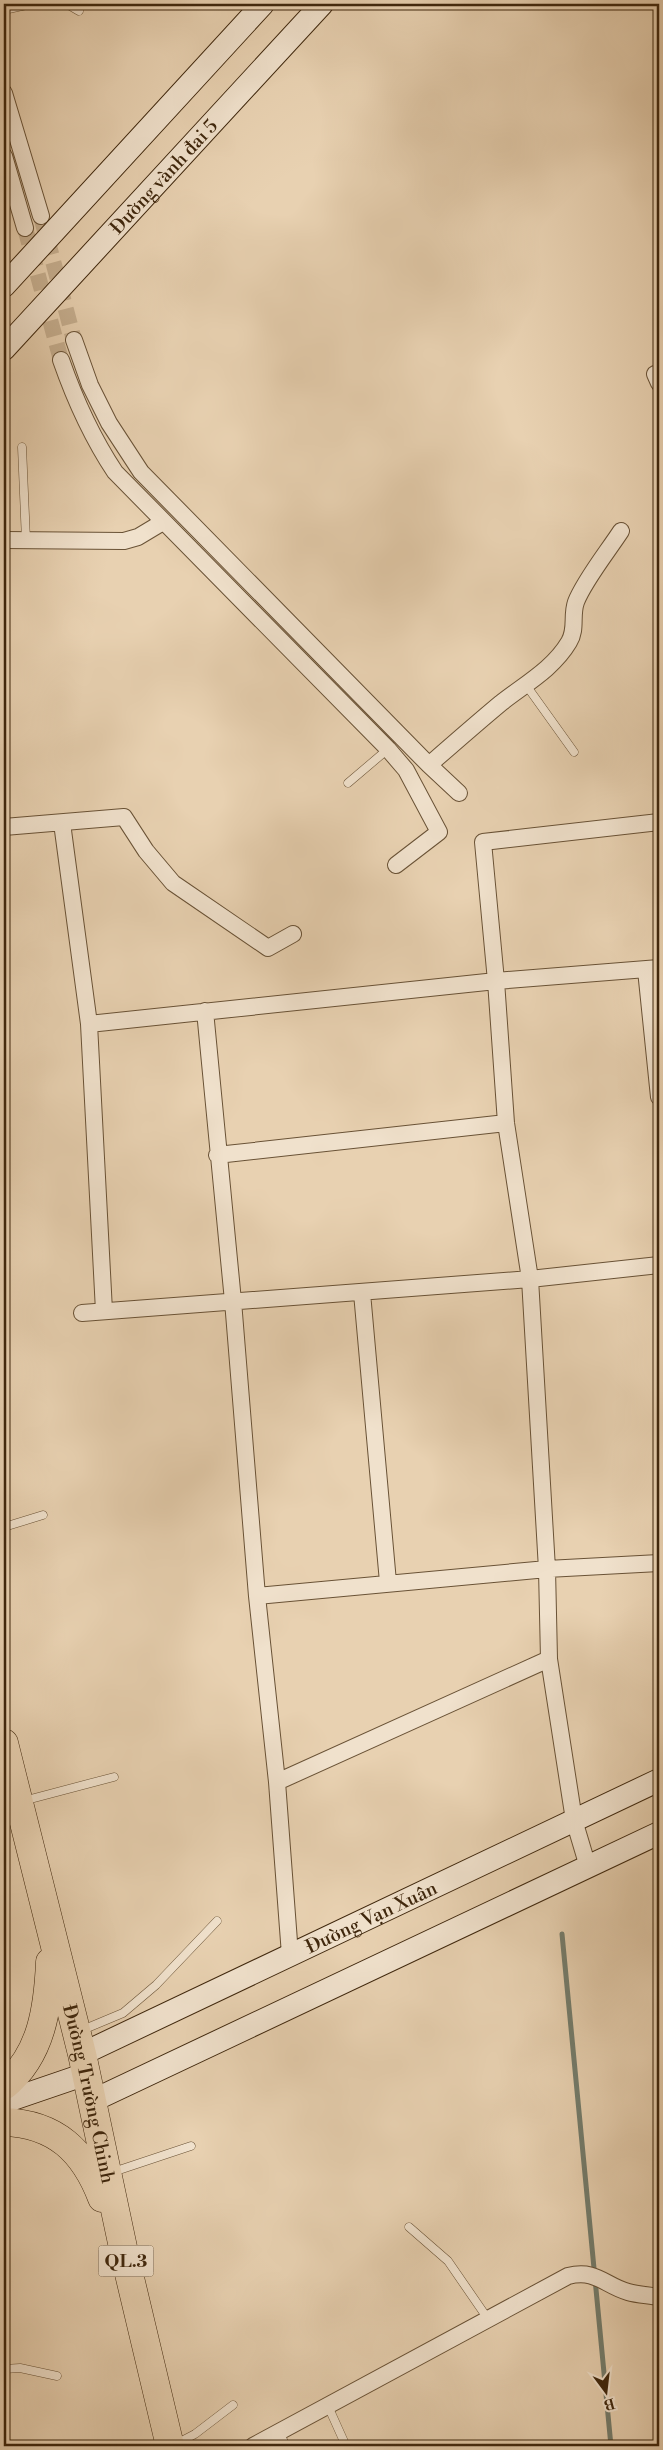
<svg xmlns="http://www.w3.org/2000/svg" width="663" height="2450" font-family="'Libre Bodoni',serif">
  <rect width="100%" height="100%" fill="#e8d1b1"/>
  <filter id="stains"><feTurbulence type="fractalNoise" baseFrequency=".004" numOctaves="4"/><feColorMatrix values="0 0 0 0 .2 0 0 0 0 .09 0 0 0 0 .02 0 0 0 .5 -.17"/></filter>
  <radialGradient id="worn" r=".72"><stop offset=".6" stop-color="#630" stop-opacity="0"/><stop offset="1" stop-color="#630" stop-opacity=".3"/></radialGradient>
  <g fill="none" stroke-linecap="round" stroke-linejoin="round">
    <path stroke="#747d6d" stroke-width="5" d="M562,1934L611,2446"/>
    <path stroke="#c6af90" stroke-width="16" stroke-dasharray="16 8" stroke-linecap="butt" d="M41,216L74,340
      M25,228L61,360"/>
    <defs>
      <path id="lane" d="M67,4L79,11
        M4,10L31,4
        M22,447L26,540
        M526,685L574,752
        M348,783L388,749
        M4,1527L43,1515
        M23,1801L114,1777
        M80,2031L123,2013L156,1985L217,1921
        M113,2172L191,2146
        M409,2227L448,2261L488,2319
        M4,2369L20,2368L57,2376
        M328,2406L346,2446
        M279,2432L286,2446
        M174,2445L195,2434L233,2405"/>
      <path id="street" d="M4,93L41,216
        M4,156L25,228
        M74,340L90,385L109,423L141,472L429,765L459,793
        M61,360C75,400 91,436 115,472L388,749L406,770L439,832L396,865
        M655,374L659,383
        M4,540L124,541L138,537L163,522
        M429,765C453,744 477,723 501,703C525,684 553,669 569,642C577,629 571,616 576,602C584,581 608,551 621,531
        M62,823L89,1024L104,1311
        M4,827L124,817L146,851L173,883L268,948L293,934
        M646,970L659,1097
        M205,1011L233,1301L257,1596L277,1782L290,1955
        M89,1024L496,981L659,968
        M217,1155L506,1123
        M362,1293L388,1582
        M82,1313L530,1279L659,1265
        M257,1596L547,1569L659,1563
        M277,1782L549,1659
        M588,1867L574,1820L549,1659L547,1569L530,1279L506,1123L496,981L483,842L659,822
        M253,2446L568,2276C596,2269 604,2285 628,2292C638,2295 649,2295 659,2297"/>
      <g id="secondary">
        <path d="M4,286L263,4"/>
        <path id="s1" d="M4,349L322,4"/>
        <path id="s2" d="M82,2054L659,1780"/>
        <path d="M92,2101L659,1833"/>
        <path d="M4,2102L86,2074"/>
      </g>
      <g id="highway">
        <path id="s3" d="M4,1743L82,2054L125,2257L170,2446"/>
        <path d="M4,2086C42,2055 48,2007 50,1962"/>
        <path d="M4,2122C56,2124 84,2151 102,2198"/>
      </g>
    </defs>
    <use href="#lane" stroke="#695236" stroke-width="9"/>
    <use href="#street" stroke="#695236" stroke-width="18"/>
    <use href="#secondary" stroke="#3f270d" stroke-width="24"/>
    <use href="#highway" stroke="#3f270d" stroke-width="29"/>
    <use href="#lane" stroke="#f0e1cc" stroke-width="8"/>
    <use href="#street" stroke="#f0e1cc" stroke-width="16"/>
    <use href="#secondary" stroke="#f0e1cc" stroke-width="22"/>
    <use href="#highway" stroke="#e8d1b1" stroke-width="28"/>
  </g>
  <g text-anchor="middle" stroke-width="4" stroke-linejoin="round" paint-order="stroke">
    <rect fill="#f0e1cc" stroke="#745f46" stroke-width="1" x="98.5" y="2245.5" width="55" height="31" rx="4"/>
    <g font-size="18" font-weight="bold" fill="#3f270d">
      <text x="126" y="2267">QL.3</text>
    </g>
    <g font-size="19" fill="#3f270d" stroke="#f0e1cc">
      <text dy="7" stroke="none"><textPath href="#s1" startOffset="235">Đường vành đai 5</textPath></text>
      <text dy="7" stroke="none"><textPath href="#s2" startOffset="320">Đường Vạn Xuân</textPath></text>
      <text dy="7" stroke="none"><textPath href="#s3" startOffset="361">Đường Trường Chinh</textPath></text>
    </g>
  </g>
  <rect width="663" height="2450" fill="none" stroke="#e8d1b1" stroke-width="20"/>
  <rect x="5" y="5" width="653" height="2440" fill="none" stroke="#3f270d" stroke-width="2.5"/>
  <rect x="10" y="10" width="643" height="2430" fill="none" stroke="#3f270d"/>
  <g transform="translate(606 2392) rotate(165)" stroke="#f0e1cc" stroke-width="4" paint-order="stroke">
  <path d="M0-4L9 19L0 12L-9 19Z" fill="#3f270d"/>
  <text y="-8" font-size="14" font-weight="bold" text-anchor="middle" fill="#3f270d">B</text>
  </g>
  <rect width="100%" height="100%" filter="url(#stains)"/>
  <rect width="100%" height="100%" fill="url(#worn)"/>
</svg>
